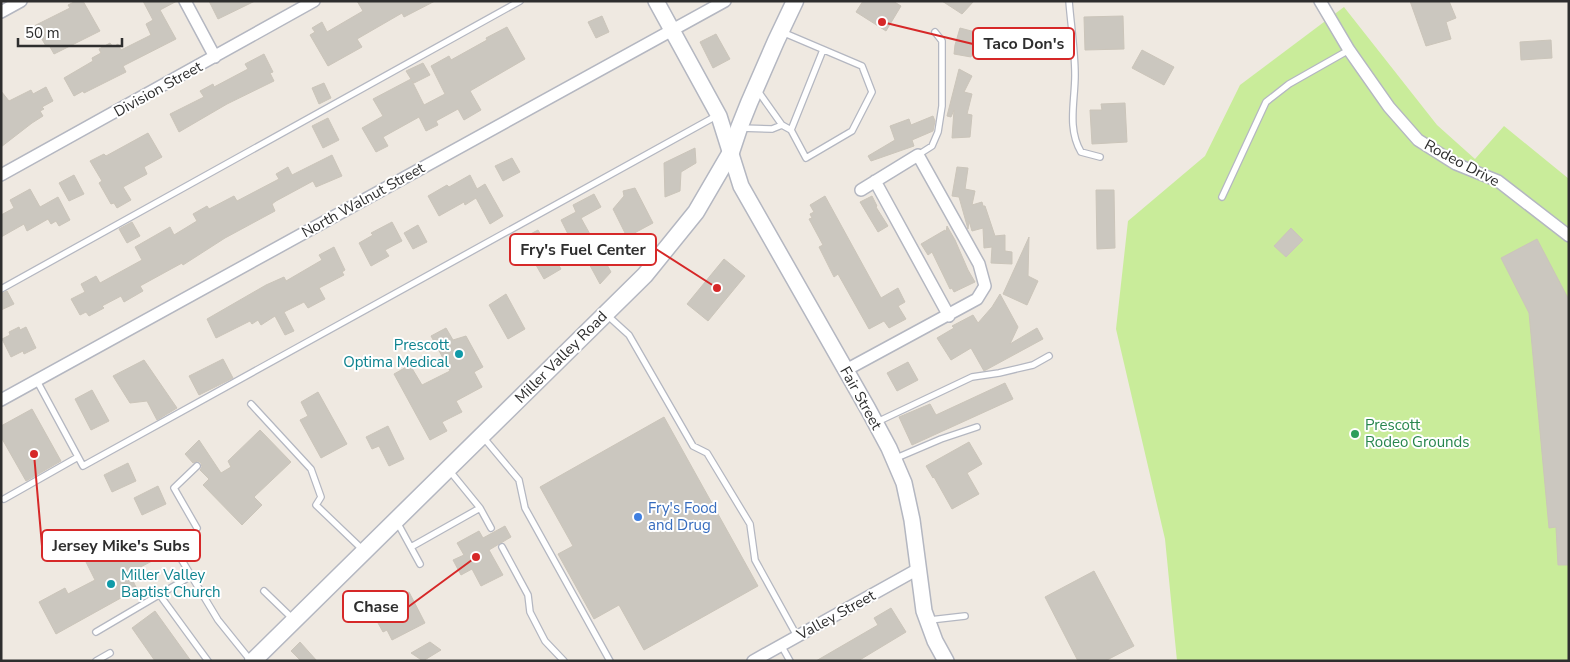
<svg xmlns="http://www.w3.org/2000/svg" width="1570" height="662" font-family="'Nunito Sans',sans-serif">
  <rect width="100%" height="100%" fill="#efe9e1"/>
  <path fill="#c9ec9a" d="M1344,7L1437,125L1475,159L1504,126L1569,179V661H1177L1165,539L1116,329L1128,221L1205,156L1240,85Z"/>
  <path fill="#cbc7bf" stroke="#cbc5ba" d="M76,1H83L100,31L54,54L49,45L46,46L34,26L70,8L68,5Z
    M143,1H177L160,10L176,39L123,66L126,72L84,93L83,91L74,96L64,78L93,61L92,58L101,53L99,49L110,43L113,47L118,44L121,50L151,35L146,24L153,20Z
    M209,1H255L218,19Z
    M357,1H435L404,17L402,13L357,39L362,47L328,66L310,35L315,32L312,28L322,22L327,32L363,11Z
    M863,1H893L901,6L886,31L856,12Z
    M942,1H974L962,14Z
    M1410,1H1449L1456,18L1446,22L1451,39L1426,46Z
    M602,16L609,32L596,38L588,22Z
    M1123,16L1124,49L1085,50L1084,17Z
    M507,27L525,59L470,91L481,110L464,120L458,109L436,121L438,125L426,131L419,117L383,137L388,146L376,152L362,128L383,116L373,99L411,79L406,71L423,63L430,75L414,83L412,81L424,105L445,94L431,66L449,56L451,60L487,40L486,38Z
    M960,28L979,33L971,57L954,54L955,45Z
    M716,34L730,59L713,68L700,42Z
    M1551,40L1552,58L1521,60L1520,42Z
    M1142,50L1174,67L1164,85L1132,68Z
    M264,54L273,72L270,73L274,81L227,104L179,132L170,114L204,97L200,91L213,84L214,87L248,69L245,64Z
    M959,69L972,76L964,92L972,94L967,114L972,115L970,137L952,138L954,110L951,117L947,116Z
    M324,83L331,98L319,104L312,88Z
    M46,87L53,101L42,107L44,109L40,111L43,116L32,123L1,147V91L9,101L31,90L33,94Z
    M1125,103L1127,142L1092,144L1090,110H1102L1101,104Z
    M933,116L935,121L933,131L912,140L914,146L871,161L868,156L895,140L890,126L909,119L911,125Z
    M328,118L339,140L323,148L312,126Z
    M148,133L162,157L144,167L147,174L123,187L131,200L117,208L114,203L111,204L99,183L102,181L90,161L104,154L106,156Z
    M695,148L696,163L681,172L680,191L665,197L664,163Z
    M332,155L342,176L316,187L313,181L276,201L272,204L275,211L225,238L183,265L182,263L140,286L143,291L124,302L121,296L102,306L104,308L89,316L86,312L80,315L71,299L85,292L81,284L96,276L100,283L142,260L135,247L170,227L174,235L197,221L193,214L207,206L209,209L234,196L237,201L279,179L276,174L288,167L292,175Z
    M512,158L520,172L503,181L495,166Z
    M957,167L968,168L965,189L975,191L972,205L982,202L983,206H985L995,236L1005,235V251L1012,252V264L991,263L992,247L984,248L983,228L972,231L969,221L968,229L959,197L952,196Z
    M74,175L84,194L69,201L59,183Z
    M470,175L477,189L485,184L503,216L490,224L476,198L465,205L464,202L439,216L428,196L447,185L449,187Z
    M635,188L653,223L627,237L613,209L624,196L623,191Z
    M30,189L40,207L58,197L70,220L59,226L56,221L51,224L48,219L27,231L24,224L1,237V215L14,208L10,200Z
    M1096,190H1114L1115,248L1097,249Z
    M594,194L601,207L581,218L611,272L600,284L573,234L569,236L561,220L576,212L573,205Z
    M825,196L881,298L898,288L905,302L898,306L906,319L889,328L884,321L869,329L838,274L834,277L819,247L823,245L809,219L812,218L810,214L814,212L810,205Z
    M872,196L877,206L876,207L888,226L878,232L860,202Z
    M132,222L140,236L127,243L119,229Z
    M392,222L402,241L385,250L389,256L371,266L359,243L373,235L371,233Z
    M418,225L427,242L413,249L404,233Z
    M947,226L955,240L968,270L975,282L954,292L952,288L950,289L932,252L928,255L921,244L945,230L946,232Z
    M1291,228L1303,240L1286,257L1274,246Z
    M538,230L561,269L544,279L521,239Z
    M1029,237L1028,276L1038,281L1027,305L1003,294Z
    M1537,239L1569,300V565H1558L1556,527L1549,528L1529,313L1501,258Z
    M334,247L345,270L342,272L344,275L319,288L325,299L308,308L304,302L284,312L294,331L285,335L275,316L261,325L258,320L252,324L250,321L216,338L207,319L266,285L284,277L286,281L322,260L319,255Z
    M724,259L745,276L708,321L687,304Z
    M7,291L14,304L1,310V294Z
    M506,294L525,329L508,339L489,305Z
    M1000,294L1018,327L1010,344L1037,328L1043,339L984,371L971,348L951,360L937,338L954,328L952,326L973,315L978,323L992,307Z
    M19,327L20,330L26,327L36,348L24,354L23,351L11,357L2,339L10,335L9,332Z
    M446,328L453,340L466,336L483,367L474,372L482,387L456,401L462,412L442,422L447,431L430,440L394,374L410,365L422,385L450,371L431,336Z
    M223,359L233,378L199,395L189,376Z
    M144,360L177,408L157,420L147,401L130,403L113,376Z
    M908,362L918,380L897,391L887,373Z
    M1005,383L1013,399L912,445L899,417L930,404L936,415Z
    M92,390L109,421L91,430L75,399Z
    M318,392L347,444L321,458L300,420L308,416L301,402Z
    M32,409L61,461L26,481L1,437V426Z
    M664,417L758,586L644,650L619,605L594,619L558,554L573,546L540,487Z
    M388,426L404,459L389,466L379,446L372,449L366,437Z
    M260,430L291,462L254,497L262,505L242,525L203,485L209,479L200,470L202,467L201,463L198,461L193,463L185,454L199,440L221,473L231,467L228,461Z
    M969,442L982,464L967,473L979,494L952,509L934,477L933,478L926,466Z
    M128,463L136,481L112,492L104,475Z
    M158,486L166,504L142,515L134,498Z
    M505,526L511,537L489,550L503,575L481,586L472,569L461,575L453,560L464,555L457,543L479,531L483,538Z
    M141,536L154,560L129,573L137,589L56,634L39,602L65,588L68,594L95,580L86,562L93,559L89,553L103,545L106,551L113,547L115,551Z
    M1094,571L1134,646L1105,661H1078L1045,597Z
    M409,592L425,623L392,640L387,630L383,632L378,623L382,621L374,604L397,593L399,597Z
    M891,608L906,632L858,661H816L878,625L874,618Z
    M155,611L191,661H155L132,628Z
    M300,642L317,661H301L291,651Z
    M430,642L441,650L423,661L411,653Z"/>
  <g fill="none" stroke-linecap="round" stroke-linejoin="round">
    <defs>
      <path id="service" d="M1069,1C1071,26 1075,51 1075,75C1075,102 1067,128 1081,152L1100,157
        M758,91L782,125L791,130L806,158L852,131L872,92L862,66L782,32
        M740,128L772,129L782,125
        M791,130L823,50
        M918,155L932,146L938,132L942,106V41L935,32
        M1222,197L1266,102L1289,84L1349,50
        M1,289L520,1
        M607,315L629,335L693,446L707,453L750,524L755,560L797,636
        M37,381L83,466L718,115
        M251,404L311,469L321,497L316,505L363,550
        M877,422L972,377L999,373L1033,365L1049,356
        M483,437L519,480L525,508L610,661
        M894,459L941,439L977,427
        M4,499L78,457
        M480,508L491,528
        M397,522L420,564
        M197,528L174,488L197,466
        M166,534L218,620L251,661
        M411,547L480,508L449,470
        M502,547L528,595L530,612L545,641L564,661
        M264,591L293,619
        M159,594L208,661
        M930,620L965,616
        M96,632L191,576
        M781,645L790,661
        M96,661L110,653"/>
      <path id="minor" d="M185,1L215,57
        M1320,1L1349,50L1389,107L1418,140L1456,164L1498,181L1569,236
        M1,12L21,1
        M1,175L314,1
        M875,181L949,316
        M846,370L977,299L985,286L979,264L918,155L861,190
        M1,400L725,1
        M753,661L918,569"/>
      <path id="tertiary" d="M656,1L719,116L741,186L868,409L889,448L904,483L912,520L924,611L935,641L946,661"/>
      <path id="secondary" d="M253,661L645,275L696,212L731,152L739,128L749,103L776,41L795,1"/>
    </defs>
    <use href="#service" stroke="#b4b7c1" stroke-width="8"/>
    <use href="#minor" stroke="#b4b7c1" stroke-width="14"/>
    <use href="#tertiary" stroke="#b4b7c1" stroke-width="18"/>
    <use href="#secondary" stroke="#b4b7c1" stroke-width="19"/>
    <use href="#service" stroke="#fff" stroke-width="5.5"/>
    <use href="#minor" stroke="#fff" stroke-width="11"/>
    <use href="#tertiary" stroke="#fff" stroke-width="15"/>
    <use href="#secondary" stroke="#fff" stroke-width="16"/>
  </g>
  <g fill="#0f9aa8" stroke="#fff" stroke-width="2">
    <circle cx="459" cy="354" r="5"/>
    <circle cx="111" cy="584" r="5"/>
  </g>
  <circle fill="#2e9e5b" stroke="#fff" stroke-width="2" cx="1355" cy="434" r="5"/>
  <circle fill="#3f7fe0" stroke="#fff" stroke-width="2" cx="638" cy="517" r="5"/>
  <g text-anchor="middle" stroke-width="4" stroke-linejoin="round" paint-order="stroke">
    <g font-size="15" fill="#2e2e2e" stroke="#fff">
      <text transform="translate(158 89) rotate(-29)" y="5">Division Street</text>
      <text transform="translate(1462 163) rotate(28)" y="5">Rodeo Drive</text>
      <text transform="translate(363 200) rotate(-29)" y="5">North Walnut Street</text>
      <text transform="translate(561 357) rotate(-45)" y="5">Miller Valley Road</text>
      <text transform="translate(861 398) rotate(61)" y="5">Fair Street</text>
      <text transform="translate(836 615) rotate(-29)" y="5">Valley Street</text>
    </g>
    <g font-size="15" fill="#0d838f" stroke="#fff" text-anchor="end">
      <text x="449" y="350">Prescott<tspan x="449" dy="17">Optima Medical</tspan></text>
      <text x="121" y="580" text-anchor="start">Miller Valley<tspan x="121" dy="17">Baptist Church</tspan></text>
    </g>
    <g font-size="15" fill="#27864d" stroke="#fff" text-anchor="start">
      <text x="1365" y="430">Prescott<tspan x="1365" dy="17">Rodeo Grounds</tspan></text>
    </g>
    <g font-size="15" fill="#366cbe" stroke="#fff" text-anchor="start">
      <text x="648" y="513">Fry's Food<tspan x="648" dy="17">and Drug</tspan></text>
    </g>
  </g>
  <path fill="none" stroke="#d62828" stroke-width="2" d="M882 22L973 44M717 288L656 249M34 454L42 546M476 557L408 607"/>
  <g fill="#d62828" stroke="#fff" stroke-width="2">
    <circle cx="882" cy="22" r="5"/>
    <circle cx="717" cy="288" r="5"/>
    <circle cx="34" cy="454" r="5"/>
    <circle cx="476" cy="557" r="5"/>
  </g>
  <g fill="#fff" stroke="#d62828" stroke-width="2">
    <rect x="973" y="28" width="101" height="31" rx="5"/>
    <rect x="510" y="234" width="146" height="31" rx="5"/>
    <rect x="42" y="530" width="158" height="31" rx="5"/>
    <rect x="343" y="591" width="65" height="31" rx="5"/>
  </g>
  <g font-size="16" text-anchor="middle" font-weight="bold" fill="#2e2e2e">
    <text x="1024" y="49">Taco Don's</text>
    <text x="583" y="255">Fry's Fuel Center</text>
    <text x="121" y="551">Jersey Mike's Subs</text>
    <text x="376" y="612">Chase</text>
  </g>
  <rect width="1570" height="662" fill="none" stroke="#2e2e2e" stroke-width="5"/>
  <path d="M18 38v8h104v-8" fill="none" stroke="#2e2e2e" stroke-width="2.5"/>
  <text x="25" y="38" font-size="15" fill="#2e2e2e" stroke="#ffffff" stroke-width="4" paint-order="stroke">50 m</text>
</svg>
